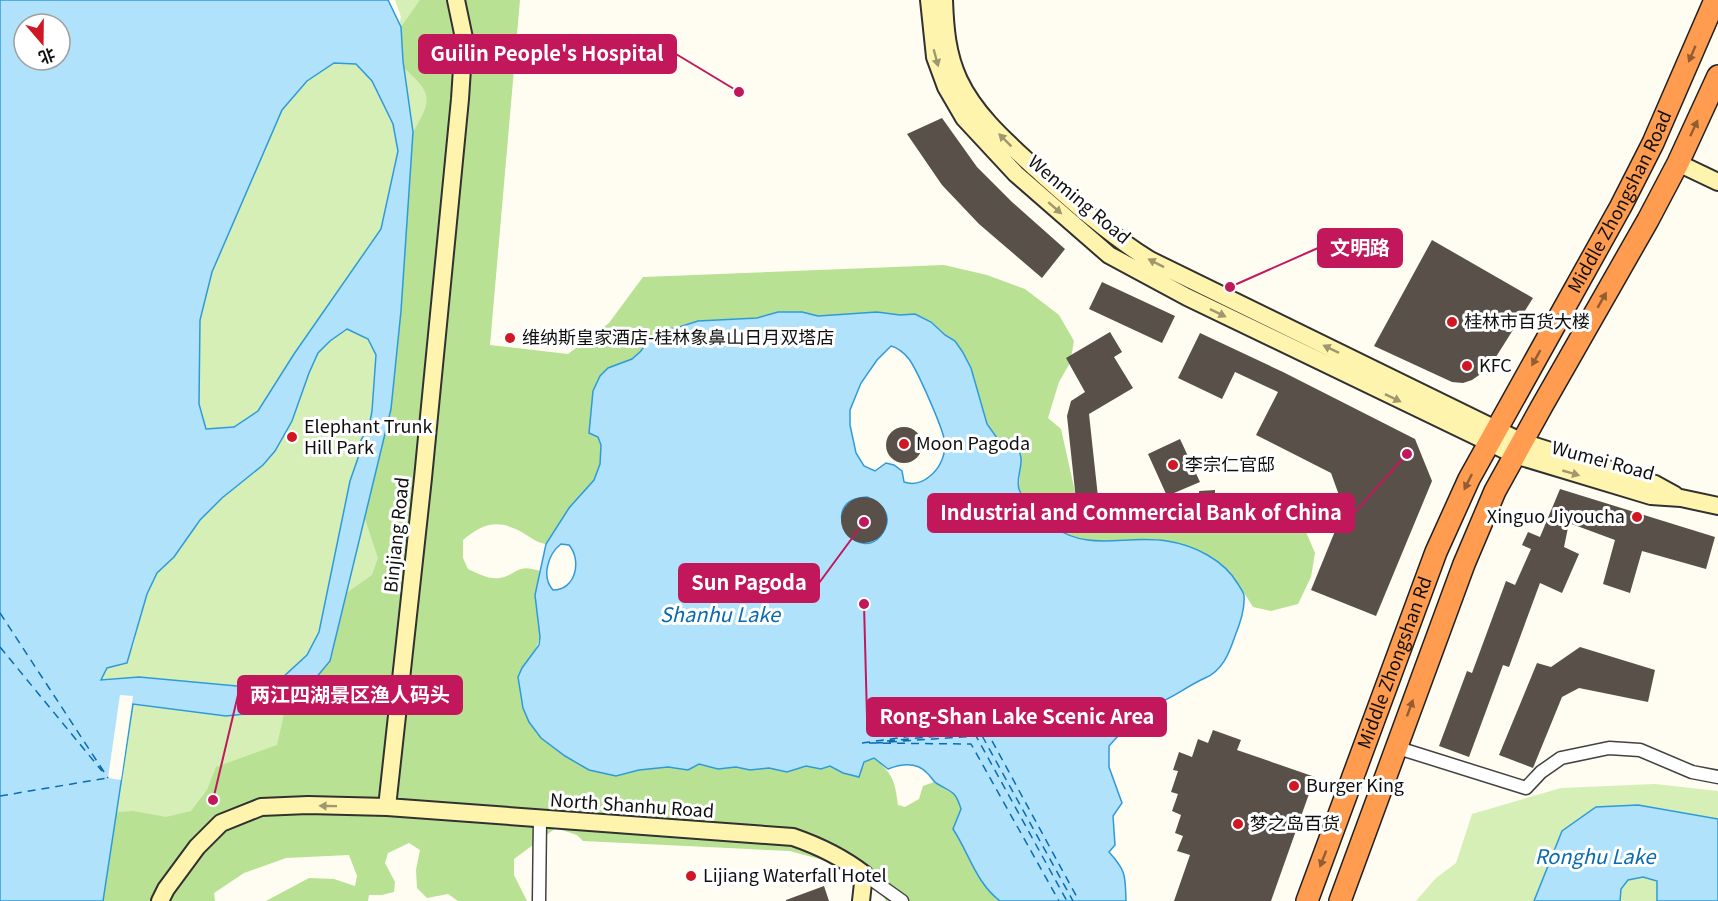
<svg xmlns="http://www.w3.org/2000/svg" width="1718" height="901" font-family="Georgia,'Noto Sans SC',serif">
  <rect width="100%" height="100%" fill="#fffcf2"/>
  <path fill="#d5efb6" d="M395,0H435L441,32L366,787L105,887L101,680L107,668L133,647L199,377L200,320L212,272L274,103L337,45L390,63L401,17Z
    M1655,784L1718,791V901H1416L1436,878L1456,863L1472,814L1561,788Z"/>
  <path fill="#b8e194" d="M420,0H520L490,345L568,354L609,323L643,277L944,265L987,275L1025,289L1059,315L1074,341L1070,363L1059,382L1048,418L1061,429L1076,496L1124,512L1212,521L1219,515L1248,520L1286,518L1303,525L1315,553L1311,577L1298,604L1271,611L1253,607L1234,577L1130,540L1092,542L1067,536L1033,510L1019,489L1021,459L997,438L987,424L971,368L962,351L955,341L945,335L931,322L915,314L900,315L877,312L818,316L802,312H778L758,318L698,321L676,328L660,330L648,340L641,351L632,359L608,368L589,432L598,437L601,445L600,464L594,480L569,508L546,544C536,543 529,536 520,531C496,519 483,524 463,540V558L468,569C477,573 489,580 500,578C519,574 516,563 540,571L535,595L540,636L535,652L522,668L565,756L589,770L616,776L639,770L669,767L688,769L699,764L718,769L736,767L750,770L769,768L787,772L806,766L821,769L830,766L843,773L874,758C893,774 895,781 898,805L905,807L919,799L923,786L934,782L957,796L961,809L953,829C969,853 977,883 1000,901H886L867,866L834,863L790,851L583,841L577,835L556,828L514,859V875L527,901H458L448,894L427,898L417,888L416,870L420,850L409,843L388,853L385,863L395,882L394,892L382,895H369L368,901H266L309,878L334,879L355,886L357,876L349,855L286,858L244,873L214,893L215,901H102L116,812L133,811L166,817L191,811L207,790L216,767L277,745L283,719L285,701L310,685L330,661L345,594L372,575L378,558L364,516L391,409L401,311L413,132C433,99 432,93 404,68L401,27Z"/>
  <path fill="#b0e2fc" stroke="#2f9adb" stroke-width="1.5" fill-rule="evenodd" d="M0,0H388L401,27L403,61L413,132L401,311L391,409L330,661L310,685L285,701L254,713L226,716L133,704L103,901H0ZM24,24H60V60H24ZM334,63L356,64L372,81L393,124L398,151L381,229L294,354L258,411L234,427L206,429L199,404L200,320L212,272L282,110L307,81ZM347,329L368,339L376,355L372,411L369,427L361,440L359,455L350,481L319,632L307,655L283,677L258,688L139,677L101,680L107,668L127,663L147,594L157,573L174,557L200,520L222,498L263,465L275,451L292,421L309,373L318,353L330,341Z
    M778,312H802L818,316L877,312L900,315L915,314L931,322L945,335L955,341L962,351L971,368L987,424L997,438L1015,440C1017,446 1020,452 1021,458C1022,468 1016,479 1019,489C1024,504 1040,518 1052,526C1091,553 1124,534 1167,541C1194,545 1224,560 1238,584C1240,588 1244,592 1244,596C1245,609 1240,624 1235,636C1229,654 1222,671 1205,678C1182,688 1164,707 1139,706L1127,726L1109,746V767L1122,803L1113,816L1115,845L1109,852C1127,872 1125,876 1126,901H1000C976,883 969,853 953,829L961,809C955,790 952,793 936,783C932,780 931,776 927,773C916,761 901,764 888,769L874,758L864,762L859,777L843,773L830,766L821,769L806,766L787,772L769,768L750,770L736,767L718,769L699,764L688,770L668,767L639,770L616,776L589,770L565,756L541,738L529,722L523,708L518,677L522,668L539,645L540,637L535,595L546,544L569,508L594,480L600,464L601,445L598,437L589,433L593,391L600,376L608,368L632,359L641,351L648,340L660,330L676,328L698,321L757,318ZM891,346C899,348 904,353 909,359C917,370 945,432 945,444C945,457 939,469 930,476C922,483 913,485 904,482L902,471L894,465L886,463L875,471L864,466L856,453L850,425V410L861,383L877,360ZM867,497C881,502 892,514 885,529C862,574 811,500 867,497ZM561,544L569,545C582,560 576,590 553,590C541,577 548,554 561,544Z
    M1638,805L1718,819V901H1657V881L1643,877L1628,880L1621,889L1620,901H1534L1562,831L1596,807Z"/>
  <path fill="#fffcf2" d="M120,695L133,696L121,780L108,778Z"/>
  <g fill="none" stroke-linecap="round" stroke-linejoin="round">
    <path stroke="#0a6bb0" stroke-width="1.5" stroke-dasharray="8 6" stroke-linecap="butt" d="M0,613L108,778
      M0,647L102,771
      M887,741L980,732L1073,901
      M862,743L984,726L1079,901
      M869,743L971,744L1059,901
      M875,743L976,736L1067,901
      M0,796L107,778"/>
  </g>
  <path fill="#59504a" d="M942,118L977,167L1012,202L1065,249L1042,278L979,224L942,185L907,134Z
    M1432,240L1533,298L1489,368L1472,380L1463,383L1452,382L1374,346Z
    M1102,282L1175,316L1162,343L1089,309Z
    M1110,332L1122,352L1114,357L1133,388L1089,414L1098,497L1076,500L1067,416L1071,401L1085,392L1066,358Z
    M1200,333L1283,372L1415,439L1432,481L1376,616L1311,590L1344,509L1331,473L1256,435L1278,392L1235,372L1222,399L1178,378Z
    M886 445a18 18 0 1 1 36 0a18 18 0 1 1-36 0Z
    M1180,439L1200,482L1167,496L1148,454Z
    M1560,489L1715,537L1706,569L1642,551L1630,593L1603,584L1615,540L1569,523L1564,547L1579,554L1562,593L1540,583L1509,667L1503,665L1469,757L1439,746L1467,671L1472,673L1506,581L1515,585L1531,549L1522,545L1528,532L1540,537Z
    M1215,490V514L1200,515L1199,491Z
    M841 520a23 23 0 1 1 46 0a23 23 0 1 1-46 0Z
    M1580,647L1655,670L1648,702L1579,688L1562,697L1533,768L1499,755L1537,663L1551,667Z
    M1213,730L1241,740L1237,750L1315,777L1271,901H1174L1190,855L1177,851L1183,836L1175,833L1181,815L1172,811L1178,794L1171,792L1178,771L1173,770L1179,752L1192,757L1198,739L1208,743Z
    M824,886L829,901H786V900Z"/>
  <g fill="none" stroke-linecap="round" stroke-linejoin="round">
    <defs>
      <path id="street" d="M1395,747L1526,788L1541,772L1561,758L1609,748L1640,750L1692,772L1718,777
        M864,874L902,901
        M539,901L540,819"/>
      <path id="secondary" d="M929,0L935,57L946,87L964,118L1016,174L1109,255L1187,297L1515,455L1651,496L1681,498L1718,506
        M944,0C945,28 947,54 959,80C976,116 1008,143 1036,169C1073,202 1108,234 1150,260L1522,442L1655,484L1675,495
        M1678,163L1718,182
        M387,807L423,478L460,99L464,38L456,0
        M160,901L166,889L197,847L221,823L261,807L308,805L387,807L793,837C819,846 842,857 864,874L861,901"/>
      <g id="highway">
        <path id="s1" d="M1307,901L1436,552L1469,479L1621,206L1653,143L1715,0"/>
        <path d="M1340,901L1464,564L1495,491L1542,406L1648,220L1678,163L1718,76"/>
      </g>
    </defs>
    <use href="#street" stroke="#424242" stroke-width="15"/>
    <use href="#secondary" stroke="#313131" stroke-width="20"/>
    <use href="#highway" stroke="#202020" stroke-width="24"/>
    <use href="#street" stroke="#fff" stroke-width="12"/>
    <use href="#secondary" stroke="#fff4ad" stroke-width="16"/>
    <use href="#highway" stroke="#ff9c50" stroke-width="21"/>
  </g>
  <defs><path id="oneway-solid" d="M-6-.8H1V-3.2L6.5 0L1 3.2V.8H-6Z" transform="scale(1.5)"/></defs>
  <g fill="#935d33">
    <use href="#oneway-solid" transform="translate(1692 54) rotate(113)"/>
    <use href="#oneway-solid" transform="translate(1694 128) rotate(-65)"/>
    <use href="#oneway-solid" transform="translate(1602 300) rotate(-60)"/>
    <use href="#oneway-solid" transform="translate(1536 358) rotate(119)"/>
    <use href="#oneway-solid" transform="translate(1468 482) rotate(116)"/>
    <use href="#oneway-solid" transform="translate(1410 708) rotate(-70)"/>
    <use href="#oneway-solid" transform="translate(1323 859) rotate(111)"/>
  </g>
  <g fill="#9f986e">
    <use href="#oneway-solid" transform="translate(936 58) rotate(75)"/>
    <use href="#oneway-solid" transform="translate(1005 140) rotate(-135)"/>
    <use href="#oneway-solid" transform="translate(1055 208) rotate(41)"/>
    <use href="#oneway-solid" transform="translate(1156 263) rotate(-153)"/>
    <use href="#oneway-solid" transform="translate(1218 313) rotate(26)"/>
    <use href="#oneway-solid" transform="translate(1331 349) rotate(-154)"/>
    <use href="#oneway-solid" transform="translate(1393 398) rotate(26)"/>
    <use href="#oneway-solid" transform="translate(1571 473) rotate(16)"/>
    <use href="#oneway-solid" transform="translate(328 806) rotate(-179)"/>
  </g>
  <g fill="#cf1824" stroke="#fff" stroke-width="2">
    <circle cx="1452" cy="322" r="6"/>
    <circle cx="510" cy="338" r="6"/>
    <circle cx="1467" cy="366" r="6"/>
    <circle cx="292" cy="437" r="6"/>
    <circle cx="904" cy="444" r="6"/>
    <circle cx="1173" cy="465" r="6"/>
    <circle cx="1637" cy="517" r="6"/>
    <circle cx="1294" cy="786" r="6"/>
    <circle cx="1238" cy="824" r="6"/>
    <circle cx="691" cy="876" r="6"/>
  </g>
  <g text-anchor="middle" stroke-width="6" stroke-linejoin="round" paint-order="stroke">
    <g font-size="18" fill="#0f0f0f" stroke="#fff">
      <text transform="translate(1079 200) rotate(40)" y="6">Wenming Road</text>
      <text dy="6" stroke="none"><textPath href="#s1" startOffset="768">Middle Zhongshan Road</textPath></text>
      <text transform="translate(1603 461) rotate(15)" y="6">Wumei Road</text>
      <text transform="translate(397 535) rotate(-84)" y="6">Binjiang Road</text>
      <text dy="6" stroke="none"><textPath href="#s1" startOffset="254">Middle Zhongshan Rd</textPath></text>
      <text transform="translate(632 806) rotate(4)" y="6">North Shanhu Road</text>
    </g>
    <g font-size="18" fill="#0f0f0f" stroke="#fff" text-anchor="start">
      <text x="1464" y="328">桂林市百货大楼</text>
      <text x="522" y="344">维纳斯皇家酒店-桂林象鼻山日月双塔店</text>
      <text x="1479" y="372">KFC</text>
      <text x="304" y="433">Elephant Trunk<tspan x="304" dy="21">Hill Park</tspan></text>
      <text x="916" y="450">Moon Pagoda</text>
      <text x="1185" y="471">李宗仁官邸</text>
      <text x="1625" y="523" text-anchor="end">Xinguo Jiyoucha</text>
      <text x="1306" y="792">Burger King</text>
      <text x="1250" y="830">梦之岛百货</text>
      <text x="703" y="882">Lijiang Waterfall Hotel</text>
    </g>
    <g font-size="20" font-style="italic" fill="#0a6bb0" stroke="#fff">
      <text x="720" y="622">Shanhu Lake</text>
      <text x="1595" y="864">Ronghu Lake</text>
    </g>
  </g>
  <path fill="none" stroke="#c2185b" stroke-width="2" d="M739 92L676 54M1230 287L1318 248M1407 454L1354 513M864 522L819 583M213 800L238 695M864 604L867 717"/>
  <g fill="#c2185b" stroke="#fff" stroke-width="2">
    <circle cx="739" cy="92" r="6"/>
    <circle cx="1230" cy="287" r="6"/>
    <circle cx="1407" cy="454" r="6"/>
    <circle cx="864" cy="522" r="6"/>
    <circle cx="213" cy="800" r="6"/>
    <circle cx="864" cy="604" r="6"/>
  </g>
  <g fill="#c2185b" stroke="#c2185b" stroke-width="2">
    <rect x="419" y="35" width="257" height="38" rx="6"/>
    <rect x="1318" y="229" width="84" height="38" rx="6"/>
    <rect x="928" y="494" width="426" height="38" rx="6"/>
    <rect x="679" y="564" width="140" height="38" rx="6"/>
    <rect x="238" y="676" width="224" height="38" rx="6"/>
    <rect x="867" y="698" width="299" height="38" rx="6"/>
  </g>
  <g font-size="20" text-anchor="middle" font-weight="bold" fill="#fff">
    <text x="547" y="61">Guilin People's Hospital</text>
    <text x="1360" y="255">文明路</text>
    <text x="1141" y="520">Industrial and Commercial Bank of China</text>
    <text x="749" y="590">Sun Pagoda</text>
    <text x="350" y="702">两江四湖景区渔人码头</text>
    <text x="1017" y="724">Rong-Shan Lake Scenic Area</text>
  </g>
  <g transform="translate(42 42) rotate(160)"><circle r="28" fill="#ffffff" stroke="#9f9f9f" stroke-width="1.5"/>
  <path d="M0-4.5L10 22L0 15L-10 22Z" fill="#cf1824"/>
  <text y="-9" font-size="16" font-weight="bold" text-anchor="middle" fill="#0f0f0f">北</text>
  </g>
</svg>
